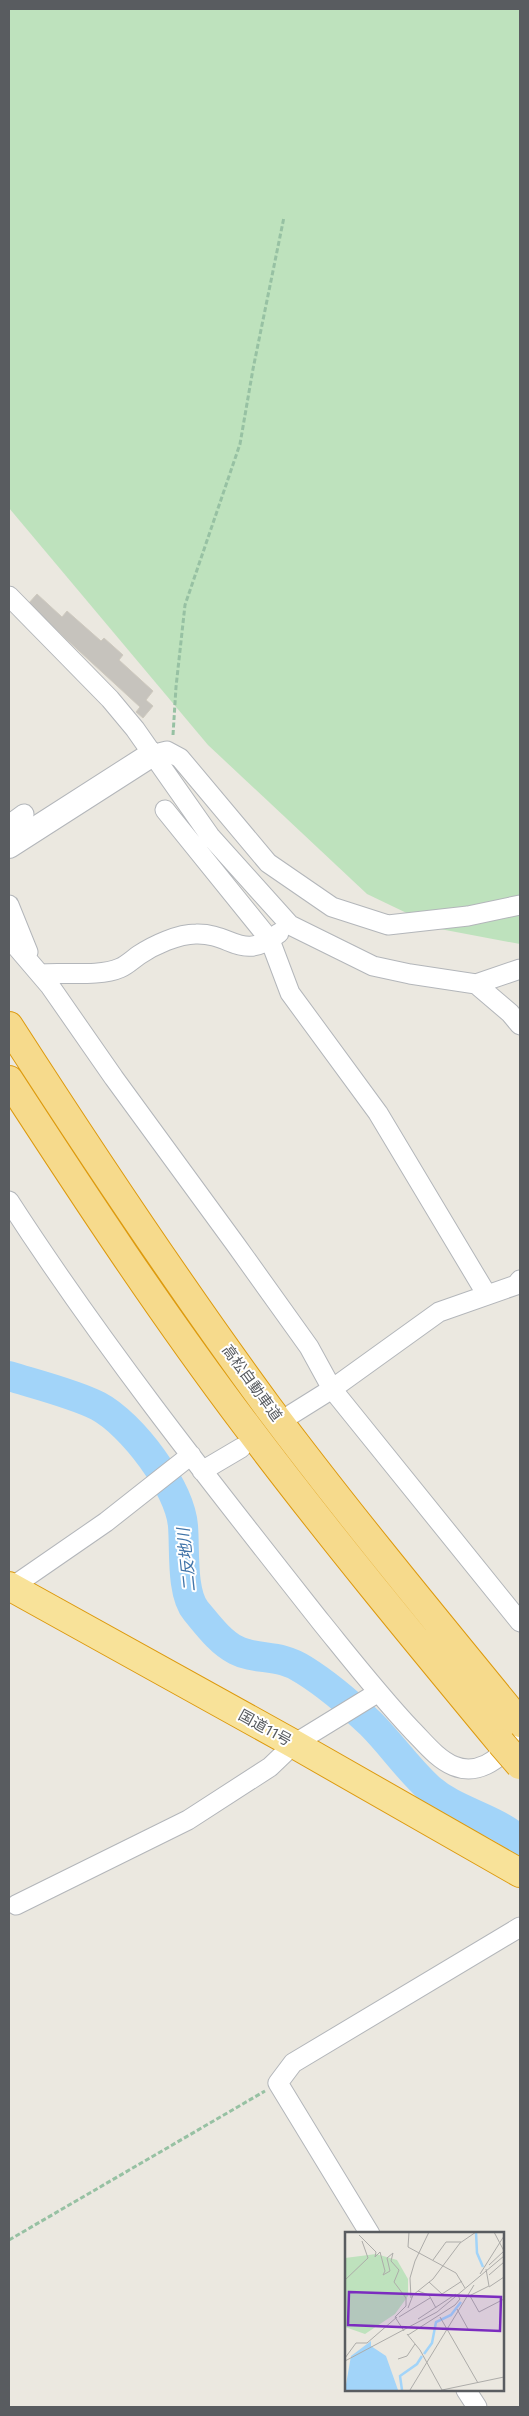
<svg xmlns="http://www.w3.org/2000/svg" width="529" height="2416" font-family="Commissioner,'Noto Sans JP',sans-serif">
  <rect width="100%" height="100%" fill="#ebe8e0"/>
  <path fill="#bee2bd" d="M9,9H520V944L440,929L367,894L208,745L9,508Z"/>
  <g fill="none" stroke-linecap="round" stroke-linejoin="round">
    <path stroke="#a2d4f9" stroke-width="30" d="M9,1376C35,1384 75,1394 98,1406C132,1424 180,1488 183,1526C185,1549 181,1593 196,1611C207,1624 220,1642 236,1650C257,1661 279,1653 304,1670C328,1685 350,1704 371,1724C391,1744 408,1769 429,1788C455,1812 494,1817 520,1841"/>
  </g>
  <path fill="#c6c3bd" stroke="#cfcabf" d="M37,594L62,617L67,611L101,641L104,638L123,655L119,660L153,691L146,700L153,706L143,718L136,712L140,707L28,604Z"/>
  <g fill="none" stroke-linecap="round" stroke-linejoin="round">
    <defs>
      <path id="minor" d="M9,596L110,699L135,729L210,836L290,925L373,966L410,974L476,984L510,1013L520,1025
        M151,755L167,751L180,758L268,863L332,907L388,925L468,916L520,905
        M165,810L270,940L290,993L378,1113L487,1295
        M9,825L24,814
        M9,905L28,952
        M9,938L50,986L114,1078L236,1245L309,1347L332,1389L520,1622
        M40,974C63,972 100,977 120,968C127,965 133,959 139,955C154,945 178,934 196,934C233,933 241,963 279,933
        M476,984L520,969
        M9,1201C104,1348 213,1485 321,1622C351,1659 379,1695 412,1730C424,1742 437,1759 454,1766C481,1777 501,1755 520,1739
        M292,1414L332,1389L439,1312L516,1285L520,1280
        M202,1471L241,1448
        M9,1589L106,1522L191,1455
        M16,1905L188,1820L270,1767L294,1744L377,1693
        M370,2234L278,2083L293,2063L520,1927
        M466,2390L477,2407"/>
      <path id="tertiary" d="M9,846L151,755"/>
      <path id="trunk" d="M9,1586L294,1744L520,1873"/>
      <path id="motorway" d="M9,1026C92,1155 177,1283 268,1407C349,1515 435,1619 520,1723
        M9,1080C85,1197 162,1314 246,1425C328,1534 414,1638 501,1743"/>
    </defs>
    <use href="#minor" stroke="#b3b6ba" stroke-width="21"/>
    <use href="#tertiary" stroke="#b3b6ba" stroke-width="26"/>
    <use href="#trunk" stroke="#dd9a0e" stroke-width="30"/>
    <use href="#motorway" stroke="#dd9a0e" stroke-width="30"/>
    <path stroke="#97c1a3" stroke-width="3" stroke-dasharray="5 2.5" stroke-linecap="butt" d="M173,735L176,687L185,605L240,444L253,369L284,217
      M9,2240L265,2091"/>
    <use href="#minor" stroke="#fff" stroke-width="19"/>
    <use href="#tertiary" stroke="#fff" stroke-width="24"/>
    <use href="#trunk" stroke="#f8e299" stroke-width="28"/>
    <use href="#motorway" stroke="#f6da8c" stroke-width="28"/>
    <defs>
      <path id="motorway-bridge" d="M501,1743L520,1765"/>
    </defs>
    <use href="#motorway-bridge" stroke="#dd9a0e" stroke-width="30" stroke-linecap="butt"/>
    <use href="#motorway-bridge" stroke="#f6da8c" stroke-width="28"/>
  </g>
  <g text-anchor="middle" stroke-width="4" stroke-linejoin="round" paint-order="stroke">
    <g font-size="15" fill="#595c60" stroke="#fff">
      <text transform="translate(252 1383) rotate(54)" y="5">高松自動車道</text>
      <text transform="translate(265 1728) rotate(29)" y="5">国道11号</text>
    </g>
    <g font-size="16" font-style="italic" fill="#4275a9" stroke="#fff">
      <text transform="translate(186 1560) rotate(-96)" y="6">二反地川</text>
    </g>
  </g>
  <g transform="translate(345 2232)">
    <rect width="159" height="159" fill="#ebe8e0"/>
    <path d="M31,22L52,28L63,47V64L50,82L20,102L0,95V26Z" fill="#bee2bd"/>
    <path d="M26,109V114L41,124L53,158H0L6,124Z" fill="#a2d4f9"/>
    <path fill="none" stroke="#a2d4f9" stroke-width="2.5" d="M131,0L132,21L138,35M79,122L87,111L91,90L106,83L116,70M57,158L55,144L72,132L77,124"/>
    <path fill="none" stroke="#adaca9" stroke-width="1" d="M64,0L63,15L111,41L120,56M149,0L159,19M14,3L31,20L30,25L35,20L40,39L38,43L45,39L42,26L48,21L46,29L54,38L49,50L61,66V74L50,85L59,99M88,28L101,10H116M144,33L159,19M135,42L159,4M144,43L159,30M0,48L23,26L17,9M84,50L97,62L117,49M144,55L159,45M73,59L84,63L91,76M124,64L144,54L141,37M125,64L134,80L159,67M66,66L65,46L70,29L84,0M63,76L68,63L88,47L115,11L131,0M112,77L123,97M54,85L85,66M95,85L133,151M73,87L111,62M62,102L75,118L97,158M63,103L110,73L115,67L112,62M0,126L11,111H22L52,85M53,127L62,124L70,112M0,129L92,80L159,24M65,158L129,53M97,158L159,145"/>
    <path fill="#7b2cbf" fill-opacity="0.15" stroke="#7b2cbf" stroke-width="2.5" d="M4,60L156,65L155,99L3,93Z"/>
    <rect width="159" height="159" fill="none" stroke="#595c60" stroke-width="2.5"/>
  </g>
  <rect width="529" height="2416" fill="none" stroke="#595c60" stroke-width="20"/>
</svg>
